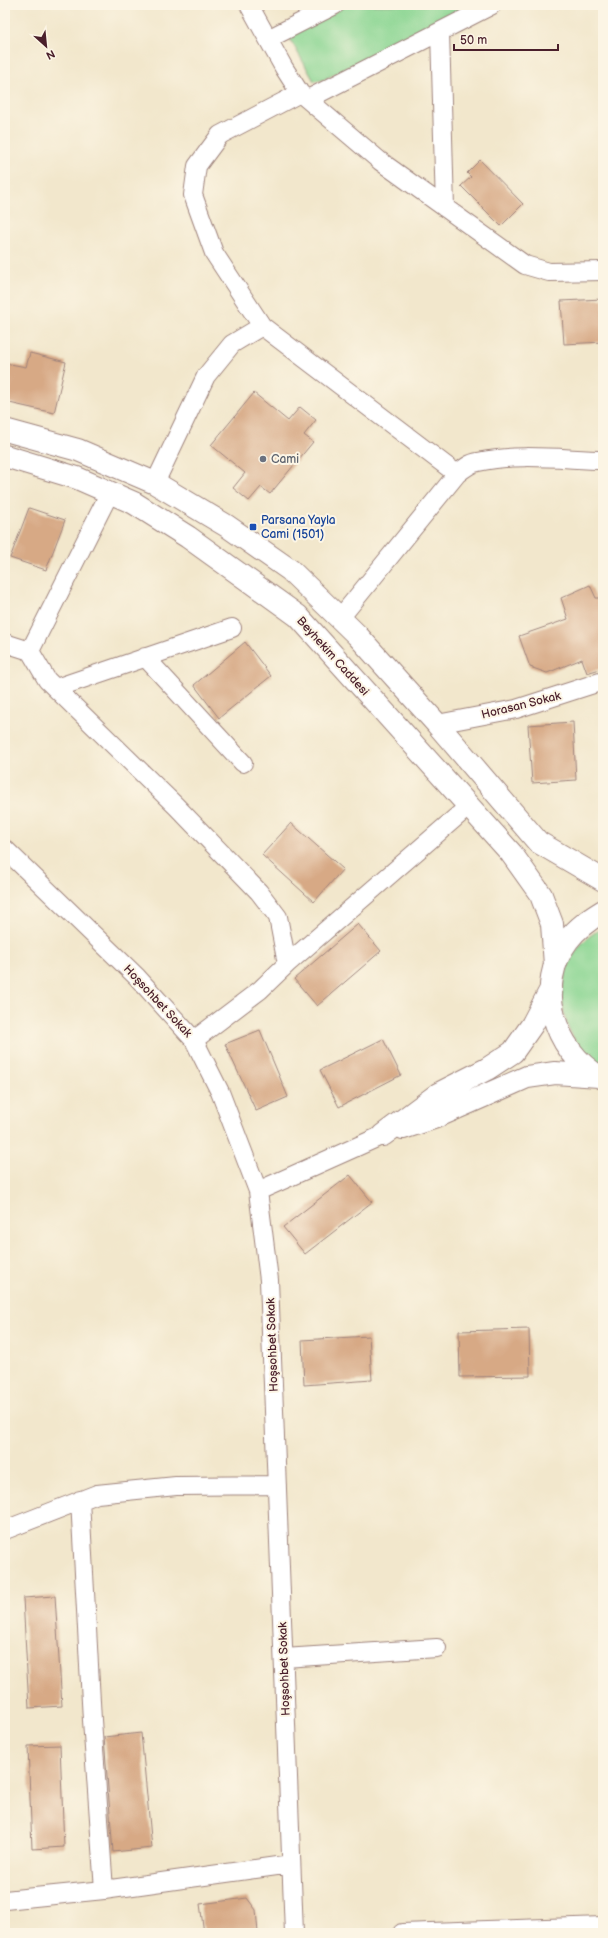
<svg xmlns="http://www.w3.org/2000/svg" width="608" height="1938" font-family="'Balsamiq Sans',sans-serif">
  <rect width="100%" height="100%" fill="#fcf5e5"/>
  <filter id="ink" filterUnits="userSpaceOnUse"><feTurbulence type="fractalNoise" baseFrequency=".025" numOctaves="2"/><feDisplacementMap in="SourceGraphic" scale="8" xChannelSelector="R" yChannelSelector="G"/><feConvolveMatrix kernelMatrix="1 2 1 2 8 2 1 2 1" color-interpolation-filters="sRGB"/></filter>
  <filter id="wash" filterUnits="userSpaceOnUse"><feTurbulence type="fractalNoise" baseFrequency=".012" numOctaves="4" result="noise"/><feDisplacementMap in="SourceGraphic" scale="16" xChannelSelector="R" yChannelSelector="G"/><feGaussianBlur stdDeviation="0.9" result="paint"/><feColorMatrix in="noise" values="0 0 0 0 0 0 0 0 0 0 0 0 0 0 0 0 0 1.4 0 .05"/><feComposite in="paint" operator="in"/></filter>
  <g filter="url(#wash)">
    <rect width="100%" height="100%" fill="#f2e7cc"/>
    <path fill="#8bd693" stroke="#6a7a5f" d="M348,5H471L323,80L314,81L290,39V35Z
      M603,928V1064C549,1040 549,953 603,928Z"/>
    <g id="blocks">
      <path fill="#d7a985" d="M480,160L523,204L501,226L461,186L471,177L467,173Z
        M603,299V342L564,344L561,301Z
        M30,353L66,362L54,413L5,402V363L26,367Z
        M254,393L288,421L300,407L316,420L304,435L313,442L270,494L261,487L249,501L233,488L245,473L211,445Z
        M29,508L65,520L46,570L10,558Z
        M590,585L596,598H603V668L587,673L582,659L547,673L530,667L519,636L568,619L561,598Z
        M245,642L271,676L219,718L194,685Z
        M573,722L576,780L532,783L528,725Z
        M291,823L343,869L314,902L262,855Z
        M358,924L381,951L317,1006L294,979Z
        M260,1030L288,1097L256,1111L225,1044Z
        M383,1039L401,1075L339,1107L320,1070Z
        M350,1175L372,1202L305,1254L283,1227Z
        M529,1329L530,1376L460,1377L459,1331Z
        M369,1336L372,1380L304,1385L302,1340Z
        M55,1596L62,1706L29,1708L23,1598Z
        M141,1733L152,1848L113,1852L104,1737Z
        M60,1745L64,1847L32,1849L28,1746Z
        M247,1898L256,1910L258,1933H204L200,1904Z"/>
    </g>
  </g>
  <g filter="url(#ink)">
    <use href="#blocks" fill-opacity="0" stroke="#9e837c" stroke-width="1"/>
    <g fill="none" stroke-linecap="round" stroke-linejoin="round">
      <defs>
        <path id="minor" d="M249,5L284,68L300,93L380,161L525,265L549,272L603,271
          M440,32L445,208
          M268,39L335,5
          M300,93L220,135L197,166L193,195L214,253L262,326L457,474
          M308,99L492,5
          M155,483L206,376L232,344L262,326
          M340,618L457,474C463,469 470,463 478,462C518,453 562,459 603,460
          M5,643L30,651L47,680L176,806L259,892L278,917L287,964L260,990L194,1040
          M30,651L110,492
          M145,657L243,763
          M56,688L232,628
          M437,724L516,709L603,681
          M5,849L137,977L194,1040L220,1092L258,1191L269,1280L294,1933
          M287,964L469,806
          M258,1191L383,1135
          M80,1500L92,1720L104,1890
          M5,1530L97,1494L176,1486L277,1485
          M284,1658L437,1648
          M5,1900L104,1890L291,1864
          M402,1933L603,1926"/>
        <path id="major" d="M5,430L78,450L155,483L227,526L290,570L357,635L437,724L538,842L603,880
          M5,456L77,478L134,503L188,537L298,616L511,853L541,895L552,924L555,965
          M600,1077C553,1050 534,985 568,940C578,927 590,919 603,911
          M403,1128L436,1117L527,1077L555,1073L599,1076
          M383,1135L438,1094L487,1069L513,1052L532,1025L551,989"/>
      </defs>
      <use href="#minor" stroke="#9e837c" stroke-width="20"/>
      <use href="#major" stroke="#9e837c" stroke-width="24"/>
      <use href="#minor" stroke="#fff" stroke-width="18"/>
      <use href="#major" stroke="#fff" stroke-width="22"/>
    </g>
  </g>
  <circle fill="#6b7280" stroke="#fcf5e5" stroke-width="1.5" cx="263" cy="459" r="4"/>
  <rect fill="#1a4fb4" stroke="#fcf5e5" stroke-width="1.5" x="249" y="523" width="8" height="8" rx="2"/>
  <g text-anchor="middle" stroke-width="4" stroke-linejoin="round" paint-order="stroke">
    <g font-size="12" fill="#5b616d" stroke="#fcf5e5" text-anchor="start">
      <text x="271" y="463">Cami</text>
    </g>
    <g font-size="12" fill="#164399" stroke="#fcf5e5" text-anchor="start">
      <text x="261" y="524">Parsana Yayla<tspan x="261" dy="14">Cami (1501)</tspan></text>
    </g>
    <g font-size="12" fill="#4a1f2b" stroke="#fcf5e5">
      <text transform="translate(333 656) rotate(48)" y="4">Beyhekim Caddesi</text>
      <text transform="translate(521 705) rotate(-14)" y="4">Horasan Sokak</text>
      <text transform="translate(158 1001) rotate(47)" y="4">Hoşsohbet Sokak</text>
      <text transform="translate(272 1345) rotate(-92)" y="4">Hoşsohbet Sokak</text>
      <text transform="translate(284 1669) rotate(-92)" y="4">Hoşsohbet Sokak</text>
    </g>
  </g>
  <rect width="608" height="1938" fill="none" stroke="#fcf5e5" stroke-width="20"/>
  <g transform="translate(46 46) rotate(153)" stroke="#fcf5e5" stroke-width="3" paint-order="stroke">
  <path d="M0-3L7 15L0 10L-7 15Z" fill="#4a1f2b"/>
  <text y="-6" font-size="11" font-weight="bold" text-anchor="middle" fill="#4a1f2b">N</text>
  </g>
  <path d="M454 44v6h104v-6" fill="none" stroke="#4a1f2b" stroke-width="2"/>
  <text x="460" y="44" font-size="12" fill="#4a1f2b" stroke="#fcf5e5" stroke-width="3" paint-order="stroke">50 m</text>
</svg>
